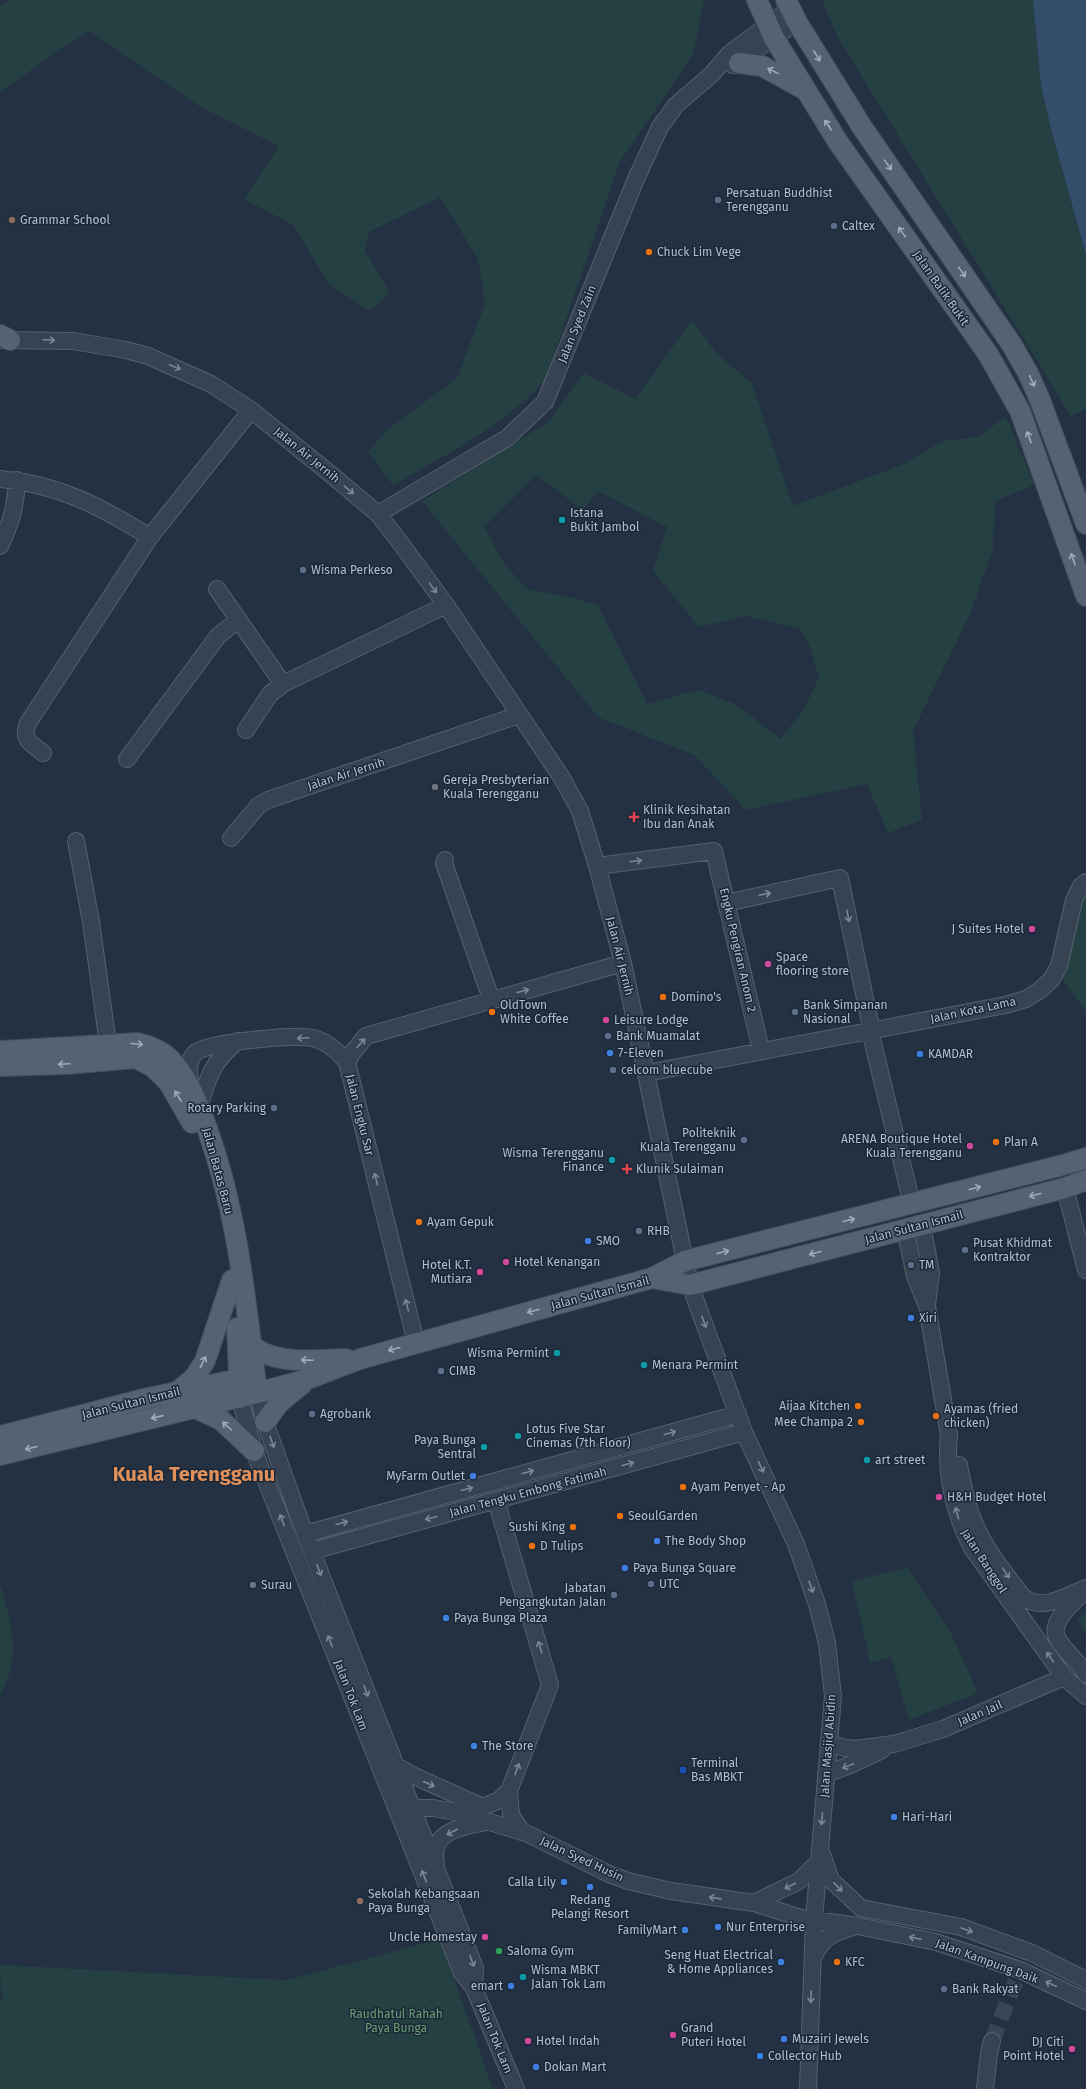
<svg xmlns="http://www.w3.org/2000/svg" width="1086" height="2089" font-family="'Fira Sans',sans-serif">
  <rect width="100%" height="100%" fill="#233142"/>
  <path fill="#254043" fill-rule="evenodd" d="M9,0H704L693,55L619,163L546,379C505,426 447,454 393,485L368,452L387,430L457,378L485,304L478,259L440,197L369,232L365,251L390,292L370,311L329,284L293,225L244,199L279,146L199,106L89,31L50,56L0,93V6Z
    M822,0H1033L1041,86L1051,129L1086,255V409L1071,416L837,36Z
    M692,320L716,353L752,383L793,506L904,464L943,441L978,437L1006,416L1034,485L995,501L993,549L971,612L913,731L922,820L888,833L867,784L746,810L694,755L598,717L422,501L548,422L584,373L635,399ZM536,475L583,510L598,491L667,527L653,571L699,627L746,616L800,629L810,647L819,677L805,707L781,739L735,704L698,690L647,704L598,605L569,597L527,589L505,565L484,527Z
    M1086,891V1011L1060,976L1081,895Z
    M907,1568L951,1633L978,1693L909,1720L891,1657L870,1663L852,1581Z
    M0,1585C13,1623 21,1659 0,1696Z
    M1086,1613V1633L1077,1619Z
    M440,1939L493,2089H0V2001L2,1999L0,1965L287,1980Z"/>
  <path fill="#344d6b" d="M1033,0H1086V255L1051,129L1041,86Z"/>
  <g fill="none" stroke-linecap="round" stroke-linejoin="round">
    <path stroke="#394657" stroke-width="16" stroke-dasharray="16 8" stroke-linecap="butt" d="M992,2041L1020,1970"/>
    <defs>
      <path id="minor" d="M733,65L797,22
        M0,340L73,341L126,350L148,356L211,384L251,410L328,472L378,514L399,541L446,605L562,778L580,811L597,866L623,963L690,1285L744,1432L796,1544L817,1604L827,1643L833,1696L814,1920L808,2089
        M0,479C59,484 101,507 150,537
        M378,514L507,438L545,402L636,179L660,127L676,105L711,75L730,53L790,9
        M0,546C11,523 16,506 17,480
        M217,589L283,684
        M246,730L270,694L283,684L446,605
        M43,753C31,743 21,740 28,723L150,537L251,410
        M127,759L218,636L238,620
        M231,838L259,805L268,800L519,715
        M76,841L91,922L108,1044
        M445,860L444,863L491,999
        M597,866L714,851L761,1050
        M726,903L840,878L870,1023
        M880,1029L1005,1005L1026,999L1040,990L1051,980L1059,966L1074,900L1081,886L1086,882
        M872,1039L912,1204
        M646,1073L864,1032
        M190,1088C190,1077 186,1062 195,1053C205,1042 298,1034 313,1038C328,1042 337,1051 347,1062
        M199,1108C207,1079 213,1060 238,1041
        M1065,1188L1086,1270
        M922,1225L931,1273L927,1304
        M905,1229L915,1276L927,1306L949,1435C945,1473 954,1514 972,1548L1064,1677L1086,1696
        M416,1343L347,1062L353,1052L366,1036L623,963
        M257,1393L265,1422L305,1534L475,1968L474,1988
        M240,1398L254,1451L462,1973L474,1988L516,2089
        M959,1465C963,1485 966,1504 974,1522C985,1550 1006,1574 1023,1597C1042,1612 1066,1596 1086,1588
        M496,1500L550,1685L509,1791L511,1815L522,1832
        M305,1534L738,1414
        M312,1551L744,1432
        M1085,1590C1075,1602 1047,1622 1058,1639C1065,1652 1078,1661 1086,1674
        M829,1743L845,1748L855,1749L894,1744L943,1729L1064,1677
        M395,1765L414,1776L483,1807L499,1800L509,1791
        M826,1774L850,1765L882,1750
        M398,1813L411,1808H433L456,1812L526,1833L609,1874L628,1881L671,1891L754,1903L801,1918L858,1926L936,1942L1020,1970L1086,2001
        M822,1854L831,1880L861,1908L961,1927L1032,1953L1086,1980
        M436,1864C435,1859 435,1853 436,1848C441,1829 470,1825 486,1822
        M754,1903L799,1881L819,1861
        M813,1958C823,1937 831,1934 853,1927
        M985,2089L989,2053L992,2041"/>
      <path id="major" d="M757,0L774,38L838,142L988,354L1020,411L1086,596
        M786,0L797,22L862,127L1012,345L1028,373L1040,400L1086,524
        M739,63L762,66L802,88
        M0,335L10,340
        M0,1051L138,1043C150,1046 161,1050 170,1059C186,1075 196,1099 204,1120C237,1207 246,1301 257,1393
        M0,1066L67,1064L136,1058L153,1067L169,1083L192,1123
        M652,1278L685,1261L1059,1166L1086,1158
        M237,1328L240,1398
        M245,1340C270,1366 312,1360 346,1359
        M178,1391L194,1378L205,1361L232,1280
        M195,1408L221,1420L254,1451
        M265,1422L279,1403L302,1384
        M0,1436L148,1398L239,1379L251,1386
        M0,1455L257,1393L308,1379L360,1359L652,1278L690,1285L1065,1188L1086,1180"/>
    </defs>
    <use href="#minor" stroke="#55616f" stroke-width="18"/>
    <use href="#major" stroke="#414c5b" stroke-width="22"/>
    <use href="#minor" stroke="#374352" stroke-width="16"/>
    <use href="#major" stroke="#556272" stroke-width="20"/>
  </g>
  <defs><path id="oneway-shaft" d="M-6 0H5M1.5-3L5.5 0L1.5 3" fill="none" stroke-width="1.6" stroke-linecap="round" stroke-linejoin="round"/></defs>
  <g stroke="#a1acba">
    <use href="#oneway-shaft" transform="translate(817 56) rotate(59)"/>
    <use href="#oneway-shaft" transform="translate(773 71) rotate(-154)"/>
    <use href="#oneway-shaft" transform="translate(828 125) rotate(-123)"/>
    <use href="#oneway-shaft" transform="translate(888 165) rotate(55)"/>
    <use href="#oneway-shaft" transform="translate(902 232) rotate(-125)"/>
    <use href="#oneway-shaft" transform="translate(962 272) rotate(55)"/>
    <use href="#oneway-shaft" transform="translate(1032 381) rotate(66)"/>
    <use href="#oneway-shaft" transform="translate(1029 437) rotate(-110)"/>
    <use href="#oneway-shaft" transform="translate(1073 559) rotate(-110)"/>
    <use href="#oneway-shaft" transform="translate(137 1044) rotate(5)"/>
    <use href="#oneway-shaft" transform="translate(64 1064) rotate(177)"/>
    <use href="#oneway-shaft" transform="translate(178 1096) rotate(-122)"/>
    <use href="#oneway-shaft" transform="translate(975 1188) rotate(-14)"/>
    <use href="#oneway-shaft" transform="translate(1035 1195) rotate(165)"/>
    <use href="#oneway-shaft" transform="translate(849 1220) rotate(-14)"/>
    <use href="#oneway-shaft" transform="translate(723 1252) rotate(-14)"/>
    <use href="#oneway-shaft" transform="translate(815 1253) rotate(165)"/>
    <use href="#oneway-shaft" transform="translate(533 1311) rotate(165)"/>
    <use href="#oneway-shaft" transform="translate(394 1349) rotate(165)"/>
    <use href="#oneway-shaft" transform="translate(307 1360) rotate(-178)"/>
    <use href="#oneway-shaft" transform="translate(203 1362) rotate(-64)"/>
    <use href="#oneway-shaft" transform="translate(157 1417) rotate(167)"/>
    <use href="#oneway-shaft" transform="translate(227 1426) rotate(-138)"/>
    <use href="#oneway-shaft" transform="translate(31 1448) rotate(166)"/>
  </g>
  <g stroke="#7c8795">
    <use href="#oneway-shaft" transform="translate(49 340) rotate(3)"/>
    <use href="#oneway-shaft" transform="translate(175 367) rotate(22)"/>
    <use href="#oneway-shaft" transform="translate(349 490) rotate(40)"/>
    <use href="#oneway-shaft" transform="translate(433 588) rotate(54)"/>
    <use href="#oneway-shaft" transform="translate(636 861) rotate(-7)"/>
    <use href="#oneway-shaft" transform="translate(765 894) rotate(-12)"/>
    <use href="#oneway-shaft" transform="translate(848 916) rotate(78)"/>
    <use href="#oneway-shaft" transform="translate(523 991) rotate(-15)"/>
    <use href="#oneway-shaft" transform="translate(303 1038) rotate(177)"/>
    <use href="#oneway-shaft" transform="translate(361 1043) rotate(-49)"/>
    <use href="#oneway-shaft" transform="translate(376 1179) rotate(-104)"/>
    <use href="#oneway-shaft" transform="translate(407 1305) rotate(-104)"/>
    <use href="#oneway-shaft" transform="translate(704 1322) rotate(70)"/>
    <use href="#oneway-shaft" transform="translate(670 1433) rotate(-15)"/>
    <use href="#oneway-shaft" transform="translate(272 1442) rotate(71)"/>
    <use href="#oneway-shaft" transform="translate(628 1464) rotate(-15)"/>
    <use href="#oneway-shaft" transform="translate(761 1467) rotate(65)"/>
    <use href="#oneway-shaft" transform="translate(528 1472) rotate(-15)"/>
    <use href="#oneway-shaft" transform="translate(467 1489) rotate(-15)"/>
    <use href="#oneway-shaft" transform="translate(957 1513) rotate(-105)"/>
    <use href="#oneway-shaft" transform="translate(431 1518) rotate(165)"/>
    <use href="#oneway-shaft" transform="translate(282 1520) rotate(-111)"/>
    <use href="#oneway-shaft" transform="translate(342 1523) rotate(-15)"/>
    <use href="#oneway-shaft" transform="translate(319 1570) rotate(69)"/>
    <use href="#oneway-shaft" transform="translate(1006 1573) rotate(55)"/>
    <use href="#oneway-shaft" transform="translate(811 1587) rotate(71)"/>
    <use href="#oneway-shaft" transform="translate(330 1641) rotate(-111)"/>
    <use href="#oneway-shaft" transform="translate(540 1647) rotate(-107)"/>
    <use href="#oneway-shaft" transform="translate(1050 1657) rotate(-125)"/>
    <use href="#oneway-shaft" transform="translate(366 1691) rotate(69)"/>
    <use href="#oneway-shaft" transform="translate(848 1766) rotate(158)"/>
    <use href="#oneway-shaft" transform="translate(517 1769) rotate(-69)"/>
    <use href="#oneway-shaft" transform="translate(429 1784) rotate(24)"/>
    <use href="#oneway-shaft" transform="translate(822 1819) rotate(95)"/>
    <use href="#oneway-shaft" transform="translate(452 1832) rotate(153)"/>
    <use href="#oneway-shaft" transform="translate(424 1876) rotate(-112)"/>
    <use href="#oneway-shaft" transform="translate(790 1886) rotate(153)"/>
    <use href="#oneway-shaft" transform="translate(838 1887) rotate(46)"/>
    <use href="#oneway-shaft" transform="translate(715 1898) rotate(-172)"/>
    <use href="#oneway-shaft" transform="translate(967 1930) rotate(20)"/>
    <use href="#oneway-shaft" transform="translate(915 1938) rotate(-168)"/>
    <use href="#oneway-shaft" transform="translate(472 1961) rotate(69)"/>
    <use href="#oneway-shaft" transform="translate(1051 1984) rotate(-155)"/>
    <use href="#oneway-shaft" transform="translate(811 1997) rotate(92)"/>
  </g>
  <g fill="#5c6f8a" stroke="#1c2837" stroke-width="1.5">
    <circle cx="718" cy="200" r="4"/>
    <circle cx="834" cy="226" r="4"/>
    <circle cx="303" cy="570" r="4"/>
    <circle cx="795" cy="1012" r="4"/>
    <circle cx="608" cy="1036" r="4"/>
    <circle cx="613" cy="1070" r="4"/>
    <circle cx="274" cy="1108" r="4"/>
    <circle cx="744" cy="1140" r="4"/>
    <circle cx="639" cy="1231" r="4"/>
    <circle cx="965" cy="1250" r="4"/>
    <circle cx="911" cy="1265" r="4"/>
    <circle cx="441" cy="1371" r="4"/>
    <circle cx="312" cy="1414" r="4"/>
    <circle cx="651" cy="1584" r="4"/>
    <circle cx="614" cy="1595" r="4"/>
    <circle cx="944" cy="1989" r="4"/>
  </g>
  <g fill="#8d6e63" stroke="#1c2837" stroke-width="1.5">
    <circle cx="12" cy="220" r="4"/>
    <circle cx="360" cy="1901" r="4"/>
  </g>
  <g fill="#e8710a" stroke="#1c2837" stroke-width="1.5">
    <circle cx="649" cy="252" r="4"/>
    <circle cx="663" cy="997" r="4"/>
    <circle cx="492" cy="1012" r="4"/>
    <circle cx="996" cy="1142" r="4"/>
    <circle cx="419" cy="1222" r="4"/>
    <circle cx="858" cy="1406" r="4"/>
    <circle cx="936" cy="1416" r="4"/>
    <circle cx="861" cy="1422" r="4"/>
    <circle cx="683" cy="1487" r="4"/>
    <circle cx="620" cy="1516" r="4"/>
    <circle cx="573" cy="1527" r="4"/>
    <circle cx="532" cy="1546" r="4"/>
    <circle cx="837" cy="1962" r="4"/>
  </g>
  <g fill="#0f9aa8" stroke="#1c2837" stroke-width="1.5">
    <circle cx="562" cy="520" r="4"/>
    <circle cx="612" cy="1160" r="4"/>
    <circle cx="557" cy="1353" r="4"/>
    <circle cx="644" cy="1365" r="4"/>
    <circle cx="518" cy="1436" r="4"/>
    <circle cx="484" cy="1447" r="4"/>
    <circle cx="867" cy="1460" r="4"/>
    <circle cx="523" cy="1977" r="4"/>
  </g>
  <g fill="#6b7280" stroke="#1c2837" stroke-width="1.5">
    <circle cx="435" cy="787" r="4"/>
    <circle cx="253" cy="1585" r="4"/>
  </g>
  <g fill="#e0444e" stroke="#1c2837" stroke-width="1.5">
    <path d="M632 811h4v4h4v4h-4v4h-4v-4h-4v-4h4z"/>
    <path d="M625 1163h4v4h4v4h-4v4h-4v-4h-4v-4h4z"/>
  </g>
  <g fill="#d1479c" stroke="#1c2837" stroke-width="1.5">
    <circle cx="1032" cy="929" r="4"/>
    <circle cx="768" cy="964" r="4"/>
    <circle cx="606" cy="1020" r="4"/>
    <circle cx="970" cy="1146" r="4"/>
    <circle cx="506" cy="1262" r="4"/>
    <circle cx="480" cy="1272" r="4"/>
    <circle cx="939" cy="1497" r="4"/>
    <circle cx="485" cy="1937" r="4"/>
    <circle cx="673" cy="2035" r="4"/>
    <circle cx="528" cy="2041" r="4"/>
    <circle cx="1072" cy="2049" r="4"/>
  </g>
  <g fill="#3f7fe0" stroke="#1c2837" stroke-width="1.5">
    <circle cx="610" cy="1053" r="4"/>
    <circle cx="920" cy="1054" r="4"/>
    <circle cx="588" cy="1241" r="4"/>
    <circle cx="911" cy="1318" r="4"/>
    <circle cx="473" cy="1476" r="4"/>
    <circle cx="657" cy="1541" r="4"/>
    <circle cx="625" cy="1568" r="4"/>
    <circle cx="446" cy="1618" r="4"/>
    <circle cx="474" cy="1746" r="4"/>
    <circle cx="894" cy="1817" r="4"/>
    <circle cx="564" cy="1882" r="4"/>
    <circle cx="590" cy="1887" r="4"/>
    <circle cx="718" cy="1927" r="4"/>
    <circle cx="685" cy="1930" r="4"/>
    <circle cx="781" cy="1962" r="4"/>
    <circle cx="511" cy="1986" r="4"/>
    <circle cx="784" cy="2039" r="4"/>
    <circle cx="760" cy="2056" r="4"/>
    <circle cx="536" cy="2067" r="4"/>
  </g>
  <rect fill="#1a4fb4" stroke="#1c2837" stroke-width="1.5" x="679" y="1766" width="8" height="8" rx="2"/>
  <circle fill="#2e9e5b" stroke="#1c2837" stroke-width="1.5" cx="499" cy="1951" r="4"/>
  <g text-anchor="middle" stroke-width="3" stroke-linejoin="round" paint-order="stroke">
    <g font-size="12" fill="#b4becc" stroke="#1c2837" text-anchor="start">
      <text x="726" y="197">Persatuan Buddhist<tspan x="726" dy="14">Terengganu</tspan></text>
      <text x="20" y="224">Grammar School</text>
      <text x="842" y="230">Caltex</text>
      <text x="657" y="256">Chuck Lim Vege</text>
      <text x="570" y="517">Istana<tspan x="570" dy="14">Bukit Jambol</tspan></text>
      <text x="311" y="574">Wisma Perkeso</text>
      <text x="443" y="784">Gereja Presbyterian<tspan x="443" dy="14">Kuala Terengganu</tspan></text>
      <text x="643" y="814">Klinik Kesihatan<tspan x="643" dy="14">Ibu dan Anak</tspan></text>
      <text x="1024" y="933" text-anchor="end">J Suites Hotel</text>
      <text x="776" y="961">Space<tspan x="776" dy="14">flooring store</tspan></text>
      <text x="671" y="1001">Domino's</text>
      <text x="500" y="1009">OldTown<tspan x="500" dy="14">White Coffee</tspan></text>
      <text x="803" y="1009">Bank Simpanan<tspan x="803" dy="14">Nasional</tspan></text>
      <text x="614" y="1024">Leisure Lodge</text>
      <text x="616" y="1040">Bank Muamalat</text>
      <text x="618" y="1057">7-Eleven</text>
      <text x="928" y="1058">KAMDAR</text>
      <text x="621" y="1074">celcom bluecube</text>
      <text x="266" y="1112" text-anchor="end">Rotary Parking</text>
      <text x="736" y="1137" text-anchor="end">Politeknik<tspan x="736" dy="14">Kuala Terengganu</tspan></text>
      <text x="962" y="1143" text-anchor="end">ARENA Boutique Hotel<tspan x="962" dy="14">Kuala Terengganu</tspan></text>
      <text x="1004" y="1146">Plan A</text>
      <text x="604" y="1157" text-anchor="end">Wisma Terengganu<tspan x="604" dy="14">Finance</tspan></text>
      <text x="636" y="1173">Klunik Sulaiman</text>
      <text x="427" y="1226">Ayam Gepuk</text>
      <text x="647" y="1235">RHB</text>
      <text x="596" y="1245">SMO</text>
      <text x="973" y="1247">Pusat Khidmat<tspan x="973" dy="14">Kontraktor</tspan></text>
      <text x="514" y="1266">Hotel Kenangan</text>
      <text x="472" y="1269" text-anchor="end">Hotel K.T.<tspan x="472" dy="14">Mutiara</tspan></text>
      <text x="919" y="1269">TM</text>
      <text x="919" y="1322">Xiri</text>
      <text x="549" y="1357" text-anchor="end">Wisma Permint</text>
      <text x="652" y="1369">Menara Permint</text>
      <text x="449" y="1375">CIMB</text>
      <text x="850" y="1410" text-anchor="end">Aijaa Kitchen</text>
      <text x="944" y="1413">Ayamas (fried<tspan x="944" dy="14">chicken)</tspan></text>
      <text x="320" y="1418">Agrobank</text>
      <text x="853" y="1426" text-anchor="end">Mee Champa 2</text>
      <text x="526" y="1433">Lotus Five Star<tspan x="526" dy="14">Cinemas (7th Floor)</tspan></text>
      <text x="476" y="1444" text-anchor="end">Paya Bunga<tspan x="476" dy="14">Sentral</tspan></text>
      <text x="875" y="1464">art street</text>
      <text x="465" y="1480" text-anchor="end">MyFarm Outlet</text>
      <text x="691" y="1491">Ayam Penyet - Ap</text>
      <text x="947" y="1501">H&amp;H Budget Hotel</text>
      <text x="628" y="1520">SeoulGarden</text>
      <text x="565" y="1531" text-anchor="end">Sushi King</text>
      <text x="665" y="1545">The Body Shop</text>
      <text x="540" y="1550">D Tulips</text>
      <text x="633" y="1572">Paya Bunga Square</text>
      <text x="659" y="1588">UTC</text>
      <text x="261" y="1589">Surau</text>
      <text x="606" y="1592" text-anchor="end">Jabatan<tspan x="606" dy="14">Pengangkutan Jalan</tspan></text>
      <text x="454" y="1622">Paya Bunga Plaza</text>
      <text x="482" y="1750">The Store</text>
      <text x="691" y="1767">Terminal<tspan x="691" dy="14">Bas MBKT</tspan></text>
      <text x="902" y="1821">Hari-Hari</text>
      <text x="556" y="1886" text-anchor="end">Calla Lily</text>
      <text x="368" y="1898">Sekolah Kebangsaan<tspan x="368" dy="14">Paya Bunga</tspan></text>
      <text x="590" y="1904" text-anchor="middle">Redang<tspan x="590" dy="14">Pelangi Resort</tspan></text>
      <text x="726" y="1931">Nur Enterprise</text>
      <text x="677" y="1934" text-anchor="end">FamilyMart</text>
      <text x="477" y="1941" text-anchor="end">Uncle Homestay</text>
      <text x="507" y="1955">Saloma Gym</text>
      <text x="773" y="1959" text-anchor="end">Seng Huat Electrical<tspan x="773" dy="14">&amp; Home Appliances</tspan></text>
      <text x="845" y="1966">KFC</text>
      <text x="531" y="1974">Wisma MBKT<tspan x="531" dy="14">Jalan Tok Lam</tspan></text>
      <text x="503" y="1990" text-anchor="end">emart</text>
      <text x="952" y="1993">Bank Rakyat</text>
      <text x="681" y="2032">Grand<tspan x="681" dy="14">Puteri Hotel</tspan></text>
      <text x="792" y="2043">Muzairi Jewels</text>
      <text x="536" y="2045">Hotel Indah</text>
      <text x="1064" y="2046" text-anchor="end">DJ Citi<tspan x="1064" dy="14">Point Hotel</tspan></text>
      <text x="768" y="2060">Collector Hub</text>
      <text x="544" y="2071">Dokan Mart</text>
    </g>
    <g font-size="12" fill="#b4becc" stroke="#1c2837">
      <text transform="translate(941 288) rotate(55)" y="4">Jalan Balik Bukit</text>
      <text transform="translate(577 324) rotate(-68)" y="4">Jalan Syed Zain</text>
      <text transform="translate(307 455) rotate(39)" y="4">Jalan Air Jernih</text>
      <text transform="translate(346 774) rotate(-18)" y="4">Jalan Air Jernih</text>
      <text transform="translate(738 950) rotate(77)" y="4">Engku Pengiran Anom 2</text>
      <text transform="translate(620 956) rotate(76)" y="4">Jalan Air Jernih</text>
      <text transform="translate(973 1010) rotate(-12)" y="4">Jalan Kota Lama</text>
      <text transform="translate(360 1115) rotate(76)" y="4">Jalan Engku Sar</text>
      <text transform="translate(218 1171) rotate(75)" y="4">Jalan Batas Baru</text>
      <text transform="translate(914 1227) rotate(-15)" y="4">Jalan Sultan Ismail</text>
      <text transform="translate(600 1293) rotate(-15)" y="4">Jalan Sultan Ismail</text>
      <text transform="translate(131 1403) rotate(-14)" y="4">Jalan Sultan Ismail</text>
      <text transform="translate(528 1492) rotate(-15)" y="4">Jalan Tengku Embong Fatimah</text>
      <text transform="translate(984 1561) rotate(57)" y="4">Jalan Banggol</text>
      <text transform="translate(351 1695) rotate(69)" y="4">Jalan Tok Lam</text>
      <text transform="translate(980 1713) rotate(-23)" y="4">Jalan Jail</text>
      <text transform="translate(828 1746) rotate(-86)" y="4">Jalan Masjid Abidin</text>
      <text transform="translate(582 1859) rotate(25)" y="4">Jalan Syed Husin</text>
      <text transform="translate(987 1961) rotate(20)" y="4">Jalan Kampung Daik</text>
      <text transform="translate(495 2038) rotate(68)" y="4">Jalan Tok Lam</text>
    </g>
    <g font-size="12" fill="#68a074" stroke="#1c2837">
      <text x="396" y="2018">Raudhatul Rahah<tspan x="396" dy="14">Paya Bunga</tspan></text>
    </g>
    <g font-size="20" font-weight="bold" fill="#e0915b" stroke="#1c2837">
      <text x="194" y="1481">Kuala Terengganu</text>
    </g>
  </g>
</svg>
